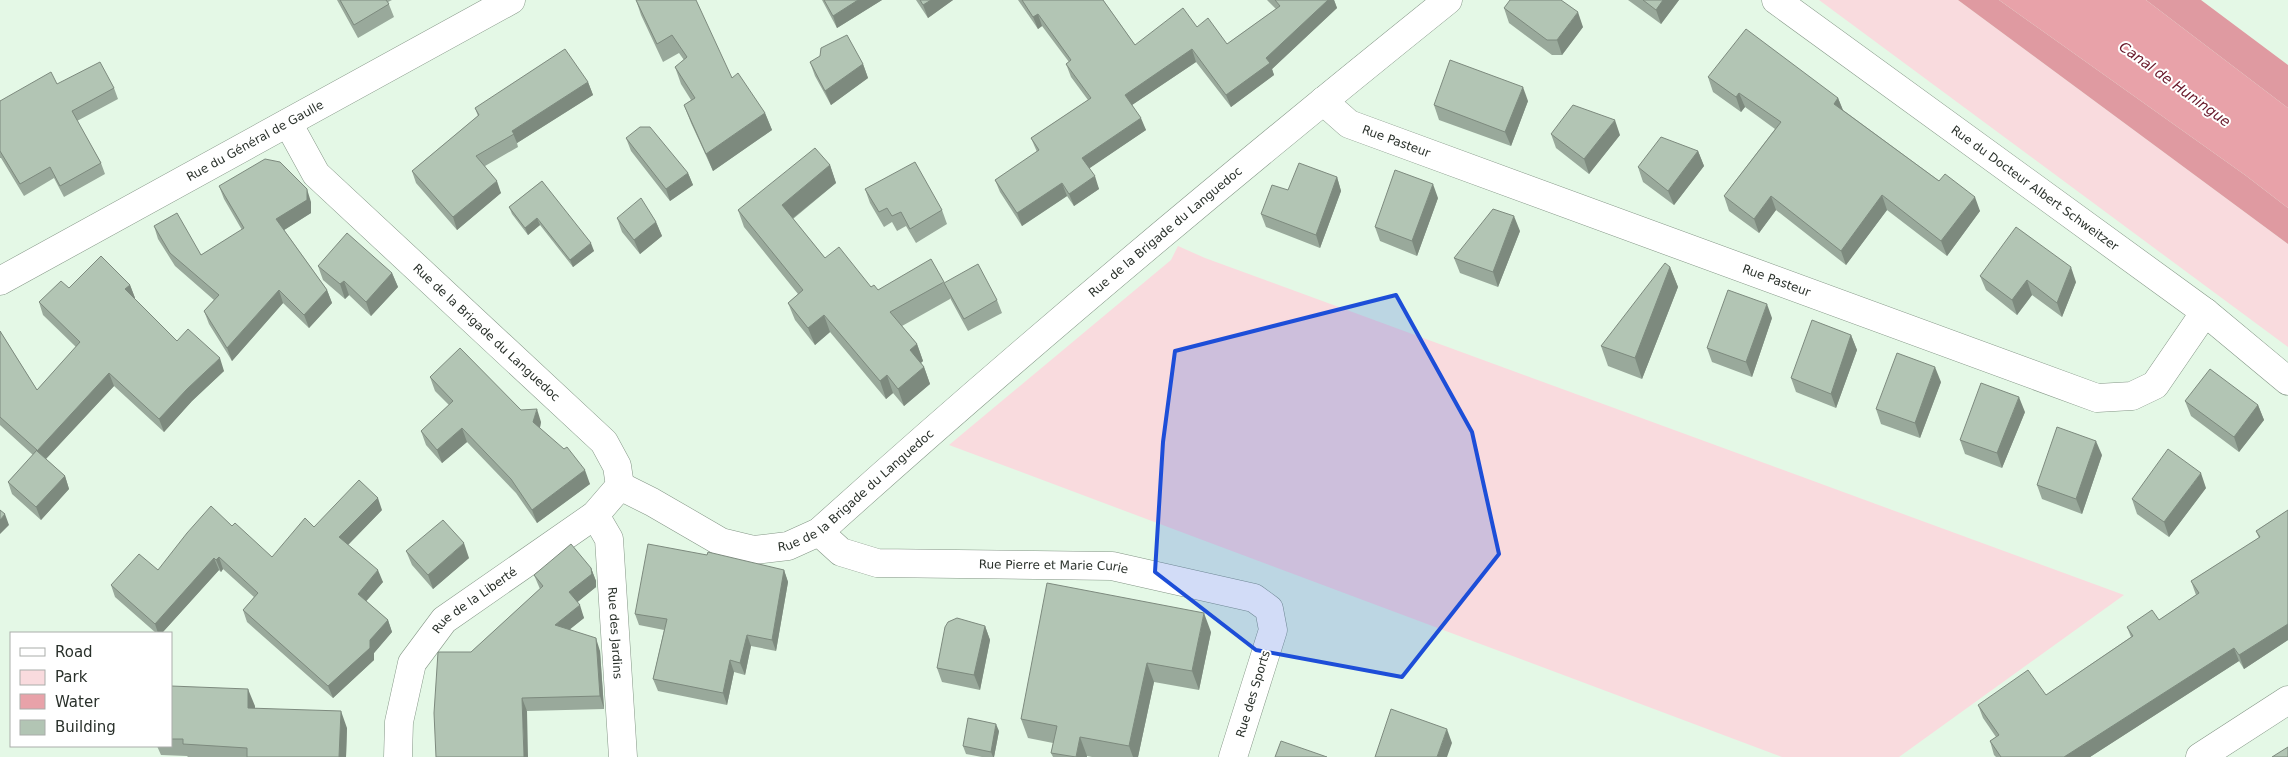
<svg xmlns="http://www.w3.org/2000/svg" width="2288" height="757" font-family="'DejaVu Sans',sans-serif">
  <rect width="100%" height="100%" fill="#e4f8e6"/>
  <path fill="#f9dbde" d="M1819,0H1958L2288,244V347Z
    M1178,246L1205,258L2124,595L1899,757H1782L949,445L1171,260Z"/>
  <path fill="#df9aa1" d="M1958,0H1999L2245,175L2288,208V244Z
    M2146,0H2201L2288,65V108Z"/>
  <path fill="#e8a2a9" d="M1999,0H2146L2288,108V208L2245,175Z"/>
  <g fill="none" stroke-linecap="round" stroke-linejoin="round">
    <defs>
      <g id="minor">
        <path id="s1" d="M1776,0L2205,312L2288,381"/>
        <path id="s2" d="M1323,101L1349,124L2097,398L2132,396L2155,385L2205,312"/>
        <path id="s3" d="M288,123L316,174L604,442L617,466L620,486"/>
        <path id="s4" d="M0,281L511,0"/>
        <path id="s5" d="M620,486L652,502L721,542L754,550L788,546L819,532C1023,348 1234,172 1448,0"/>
        <path id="s6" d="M595,515L609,539L623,757"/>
        <path id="s7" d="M819,532L841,552L877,563L1112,566L1254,598L1269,609L1273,630L1233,757"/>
        <path id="s8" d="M398,757L399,722L412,663L444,620L595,515L620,486"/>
        <path d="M2200,757L2288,700"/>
      </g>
    </defs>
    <use href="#minor" stroke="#849686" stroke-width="29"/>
    <use href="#minor" stroke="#fff" stroke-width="28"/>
  </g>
  <path fill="#99a99b" d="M337,0H392L388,2L394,17L358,38Z
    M636,0L732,78L765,113L772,130L713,171L691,123L684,105L691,100L681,84L675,67L684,60L679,53L663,62L641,15Z
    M822,0H882L837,28Z
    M916,0H953L928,18Z
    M1018,0H1103L1135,45L1197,27L1227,44L1276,9L1267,0H1334L1337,8L1272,69L1274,75L1231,107L1196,62L1132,105L1146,130L1089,168L1099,189L1074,206L1067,196L1022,226L1000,192L995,180L1037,152L1031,138L1088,100L1071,77L1066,64L1069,62L1042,26L1038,29Z
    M1628,0H1679L1661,24Z
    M1504,8L1583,27L1562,55H1552L1509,23Z
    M810,62L863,64L868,78L831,105L815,76Z
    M1708,77L1838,98L1843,110L1980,211L1947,256L1887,210L1846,265L1776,210L1759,233L1729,211L1724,196L1775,129L1745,107L1741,112L1713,92Z
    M588,82L593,95L517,143L518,147L485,166L501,193L457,230L416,183L412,171L478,116L475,108Z
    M57,84L114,88L118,99L77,121L101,163L105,174L64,197L54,178L24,196L1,158H0V101Z
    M1528,101L1511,146L1439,120L1434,105Z
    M1551,134L1620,135L1589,174L1556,148Z
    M626,138L688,173L693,185L670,201L631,151Z
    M1698,151L1704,166L1674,205L1643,182L1638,167Z
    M830,165L836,183L793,219L825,258L871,287L878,290L944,283L997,300L1002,313L968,331L950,298V299L902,326L917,344L923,361L921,363L924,367L930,384L904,406L893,393L886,399L830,332L815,345L795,320L788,303L798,294L744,227L738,210Z
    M1337,177L1341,191L1320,248L1266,227L1261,214L1288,190Z
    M542,181L594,251L573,267L540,225L528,235L512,214L509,207Z
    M219,186L311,202V213L284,230L327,290L332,303L309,328L283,303L232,361L209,324L204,311L214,300L175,266L158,239L154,226L201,255L242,230L224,199Z
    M865,189L942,210L947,224L916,243L906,226L897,231L892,222L884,227L870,203Z
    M1438,198L1417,256L1380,241L1375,227Z
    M617,218L656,222L662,236L640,254L622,232Z
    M1520,231L1498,287L1460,273L1454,258Z
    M318,266L392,273L398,287L371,316L349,295L345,299L323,280Z
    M1670,267L1678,287L1642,379L1608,366L1601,346Z
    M1980,276L2076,282L2062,317L2032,295L2017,315L1986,290Z
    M130,285L135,298H134L177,341L224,371L192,401L164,432L114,386L46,459L65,476L69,489L41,520L12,494L8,482L33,455L0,425V331L37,390L76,347L43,315L39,302L69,288Z
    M1772,318L1752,377L1712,362L1707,348Z
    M1851,335L1857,350L1836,408L1796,392L1791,378Z
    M430,377L521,410L541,422L540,428L590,484L537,523L516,493L467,442L442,463L426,445L421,431L449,405L435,391Z
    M1941,382L1920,438L1881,424L1876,409Z
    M2185,401L2258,405L2264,420L2239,452L2191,416Z
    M2025,412L2002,468L1965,454L1960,440Z
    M2102,455L2082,514L2042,499L2037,485Z
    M2206,488L2169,537L2137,514L2132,499Z
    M382,510L348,545L383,582L366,601L388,620L392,632L374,653V660L333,698L247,622L243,610L254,597L223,569L221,572L219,570L162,633H156L115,597L111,585L158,570L232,526L272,557L314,527Z
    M2288,510V640L2244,669L2239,661L2090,757H1996L1994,755L1990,741L1996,737L1983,718L1978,705L2046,695L2131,637L2127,627L2159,620L2196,595L2191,581L2259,538L2256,531Z
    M406,551L469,558L433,589L412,565Z
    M591,568L596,581V587L577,602L584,618L570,629L600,651L604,709L527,711L471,652L540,589L534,575Z
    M784,570L788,582L776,651L751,646L745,675L734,672L727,705L658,691L653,679L664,630L639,625L635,614Z
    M985,626L990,640L980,690L942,682L937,668Z
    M1211,632L1199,690L1154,682L1138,757H1092L1087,756V757H1053L1051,753L1053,743L1028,738L1021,719Z
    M171,686L255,706V708L347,728L346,757H188L187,756L161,755L157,746H171Z
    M999,731L994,757H982L966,754L963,746Z"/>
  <path fill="#7d8a7e" d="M858,0H882L837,28L833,16Z
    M931,0H953L928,18L923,5Z
    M1328,0H1334L1337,8L1272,69L1274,75L1231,107L1226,95Z
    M1663,0H1679L1661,24L1656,10Z
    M1578,12L1583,27L1562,55L1557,40Z
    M1038,14L1042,26L1038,29L1033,17Z
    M1192,49L1196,62L1129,107L1125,95Z
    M863,64L868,78L831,105L825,91Z
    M588,82L593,95L517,143L512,131Z
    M1523,87L1528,101L1511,146L1505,132Z
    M1739,93L1745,107L1741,112L1736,97Z
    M1838,98L1844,113L1834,104Z
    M765,113L772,130L713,171L706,154Z
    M1141,118L1146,130L1087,170L1082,158Z
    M1615,120L1620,135L1589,174L1584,159Z
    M1698,151L1704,166L1674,205L1668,191Z
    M830,165L836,183L788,222L782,205Z
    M688,173L693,185L670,201L666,189Z
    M1095,176L1099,189L1074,206L1069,194Z
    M1337,177L1341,191L1320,248L1316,235Z
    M497,181L501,193L457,230L453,217Z
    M1062,183L1067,196L1022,226L1017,213Z
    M1433,184L1438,198L1417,256L1412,241Z
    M307,189L311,202V213L281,232L276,219Z
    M1882,195L1887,210L1846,265L1841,251Z
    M1771,196L1776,210L1759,233L1754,219Z
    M1975,197L1980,211L1947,256L1941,241Z
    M1514,216L1520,231L1498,287L1493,272Z
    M537,218L540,225L528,235L525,228Z
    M656,222L662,236L640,254L634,240Z
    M591,243L594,251L573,267L570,260Z
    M1670,267L1678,287L1642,379L1635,358Z
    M2071,267L2076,282L2062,317L2057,303Z
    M392,273L398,287L371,316L366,302Z
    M2027,280L2032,295L2017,315L2012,300Z
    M344,281L349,295L345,299L340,284Z
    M130,285L135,298L130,302L125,289Z
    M279,290L283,303L232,361L227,348Z
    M327,290L332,303L309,328L304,315Z
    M1767,304L1772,318L1752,377L1746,362Z
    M824,315L830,332L815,345L808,328Z
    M1851,335L1857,350L1836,408L1831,394Z
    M917,344L923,361L916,367L910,350Z
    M220,358L224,371L192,401L164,432L159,419L187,389Z
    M924,367L930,384L904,406L898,389Z
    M1935,367L1941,382L1920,438L1915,423Z
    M109,373L114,386L42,463L37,451Z
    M887,375L893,393L886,399L880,381Z
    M2019,397L2025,412L2002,468L1997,453Z
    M2258,405L2264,420L2239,452L2234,437Z
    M537,409L541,422L538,436L533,422Z
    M462,428L467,442L442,463L437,450Z
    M2096,441L2102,455L2082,514L2076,499Z
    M585,470L590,484L537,523L532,510Z
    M2201,473L2206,488L2169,537L2164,522Z
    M65,476L69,489L41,520L36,507Z
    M378,498L382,510L344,549L339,537Z
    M5,514L9,525L0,534V520Z
    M464,543L469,558L433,589L428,575Z
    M219,557L223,569L221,572L216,560Z
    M214,558L219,570L162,633H158L155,624Z
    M591,568L596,581V587L574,605L569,592Z
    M378,570L383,582L362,606L358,594Z
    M784,570L788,582L776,651L772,640Z
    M580,605L584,618L559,638L555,625Z
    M1204,613L1211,632L1199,690L1192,671Z
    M388,620L392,632L374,653V660L333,698L328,686Z
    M2288,624V640L2244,669L2239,655Z
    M985,626L990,640L980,690L974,675Z
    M747,635L751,646L745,675L740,663Z
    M596,638L600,651L604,709L600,696Z
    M2234,648L2239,661L2090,757H2064Z
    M730,660L734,672L727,705L723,693Z
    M1147,663L1154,682L1138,757H1133L1129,746Z
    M248,689L255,706V725L248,708Z
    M522,698L527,711L528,757H524Z
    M341,711L347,728L346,757H339Z
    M996,724L999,731L994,757H993L991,752Z
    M1447,729L1452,743L1447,757H1437Z
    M1080,737L1087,756V757H1076Z"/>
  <path fill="#b2c5b4" stroke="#7d8a7e" d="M340,0H386L389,4L354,25Z
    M636,0H696L732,78L738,73L765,113L706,154L684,105L695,98L675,67L687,57L672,35L657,44Z
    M824,0H858L833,16Z
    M920,0H931L923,5Z
    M1022,0H1103L1135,45L1183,8L1197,27L1208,18L1227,44L1280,6L1275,0H1328L1266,58L1270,63L1226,95L1192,49L1125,95L1141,118L1082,158L1095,176L1069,194L1062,183L1017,213L995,180L1039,150L1031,138L1091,98L1066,64L1071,60L1038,14L1033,17Z
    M1510,0H1561L1578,12L1557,40H1547L1504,8Z
    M1643,0H1663L1656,10Z
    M1746,29L1838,98L1834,104L1939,181L1945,174L1975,197L1941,241L1882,195L1841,251L1771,196L1754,219L1724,196L1781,122L1739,93L1736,97L1708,77Z
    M847,35L863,64L825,91L810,62L820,56L821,48Z
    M565,49L588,82L512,131L514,134L476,156L497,181L453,217L412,171L479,115L475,108Z
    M1450,60L1523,87L1505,132L1434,105Z
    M100,62L114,88L72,111L101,163L60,186L50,167L20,184L0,151V101L51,72L57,84Z
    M1573,105L1615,120L1584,159L1551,134Z
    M640,127H650L688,173L666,189L626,138Z
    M1661,137L1698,151L1668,191L1638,167Z
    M815,148L830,165L782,205L825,258L839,247L871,287L874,285L878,290L931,259L944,282L890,312L917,344L910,350L924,367L898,389L887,375L880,381L824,315L808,328L788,303L803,290L738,210Z
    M265,159L280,162L307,189V200L276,219L327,290L304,315L279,290L227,348L204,311L219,295L170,253L154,226L177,213L201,255L244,228L219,186Z
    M915,162L942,210L910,229L901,212L892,216L887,208L879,212L865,189Z
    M1299,163L1337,177L1316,235L1261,214L1272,185L1288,190Z
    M1395,170L1433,184L1412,241L1375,227Z
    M542,181L591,243L570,260L537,218L525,228L509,207Z
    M641,198L656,222L634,240L617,218Z
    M1493,209L1514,216L1493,272L1454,258Z
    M2016,227L2071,267L2057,303L2027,280L2012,300L1980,276Z
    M347,233L392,273L366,302L344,281L340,284L318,266Z
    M101,256L130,285L125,289L177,341L188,329L220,358L187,389L159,419L109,373L37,451L65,476L36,507L8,482L37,450L0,417V331L37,390L80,342L39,302L61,281L69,288Z
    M1665,263L1670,267L1635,358L1601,346Z
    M978,264L997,300L964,319L944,283Z
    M1728,290L1767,304L1746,362L1707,348Z
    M1812,320L1851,335L1831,394L1791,378Z
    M460,348L521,410L537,409L533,422L564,449L567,447L585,470L532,510L511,479L462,428L437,450L421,431L453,401L430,377Z
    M1897,353L1935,367L1915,423L1876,409Z
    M2210,369L2258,405L2234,437L2185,401Z
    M1981,383L2019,397L1997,453L1960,440Z
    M2057,427L2096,441L2076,499L2037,485Z
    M2168,449L2201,473L2164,522L2132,499Z
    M359,480L378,498L339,537L378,570L358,594L388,620L370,640V648L328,686L243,610L258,593L219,557L216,560L214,558L155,624L111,585L139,554L158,570L187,533L211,506L232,526L235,523L272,557L305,518L314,527Z
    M0,510L5,514L0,520Z
    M2288,510V624L2239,655L2234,648L2064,757H2001L1990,741L1999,735L1978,705L2028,670L2046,695L2133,636L2127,627L2152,610L2159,620L2199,593L2191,581L2260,537L2256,531Z
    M443,520L464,543L428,575L406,551Z
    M571,544L591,568L592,574L569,592L580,605L555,625L596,638L600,696L522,698L524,757H436L434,713L438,652H471L543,586L534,575Z
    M648,544L707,555L708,552L784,570L772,640L747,635L740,663L730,660L723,693L653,679L667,619L635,614Z
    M1047,583L1204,613L1192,671L1147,663L1129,746L1080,737L1076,757L1051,753L1057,726L1021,719Z
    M957,618L985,626L974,675L937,668L945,627L948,622Z
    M171,686L248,689V708L341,711L339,757H247V748L183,744V739H171Z
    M1391,709L1447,729L1437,757H1375Z
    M968,718L996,724L991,752L963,746Z
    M1281,741L1327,757H1275Z
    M2288,747V757H2272Z"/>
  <path fill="#1d4ed8" fill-opacity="0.2" stroke="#1d4ed8" stroke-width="4" stroke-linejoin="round" d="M1396,295L1472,432L1499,554L1402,677L1256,650L1155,572L1163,442L1175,351Z"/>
  <g text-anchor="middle" stroke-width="4" stroke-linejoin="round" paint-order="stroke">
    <g font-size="12" fill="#2a312b" stroke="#fff">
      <text dy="4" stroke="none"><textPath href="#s4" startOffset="291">Rue du Général de Gaulle</textPath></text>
      <text dy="4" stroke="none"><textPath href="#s2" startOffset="85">Rue Pasteur</textPath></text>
      <text dy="4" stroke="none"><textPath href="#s1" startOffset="320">Rue du Docteur Albert Schweitzer</textPath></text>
      <text dy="4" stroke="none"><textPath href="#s5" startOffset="676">Rue de la Brigade du Languedoc</textPath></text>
      <text dy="4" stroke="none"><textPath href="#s2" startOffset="490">Rue Pasteur</textPath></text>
      <text dy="4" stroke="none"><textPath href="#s3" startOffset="291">Rue de la Brigade du Languedoc</textPath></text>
      <text dy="4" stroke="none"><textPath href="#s5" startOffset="271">Rue de la Brigade du Languedoc</textPath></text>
      <text dy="4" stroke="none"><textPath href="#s7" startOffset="244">Rue Pierre et Marie Curie</textPath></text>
      <text dy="4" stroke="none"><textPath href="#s8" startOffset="185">Rue de la Liberté</textPath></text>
      <text dy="4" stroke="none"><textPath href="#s6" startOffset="122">Rue des Jardins</textPath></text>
      <text transform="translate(1253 694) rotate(-73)" y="4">Rue des Sports</text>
    </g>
    <g font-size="14" font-style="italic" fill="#671628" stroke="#fff">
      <text transform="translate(2175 84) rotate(36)" y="5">Canal de Huningue</text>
    </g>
  </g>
  <rect x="10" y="632" width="162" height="115" fill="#ffffff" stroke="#aaadaa"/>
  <rect x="20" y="648" width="25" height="8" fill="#ffffff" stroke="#aaadaa"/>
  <text x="55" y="657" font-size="15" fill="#2a312b">Road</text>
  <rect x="20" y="670" width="25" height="15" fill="#f9dbde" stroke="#aaadaa"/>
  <text x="55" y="682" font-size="15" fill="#2a312b">Park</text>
  <rect x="20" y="694" width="25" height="15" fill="#e8a2a9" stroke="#aaadaa"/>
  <text x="55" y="707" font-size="15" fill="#2a312b">Water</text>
  <rect x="20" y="720" width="25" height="15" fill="#b2c5b4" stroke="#aaadaa"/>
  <text x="55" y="732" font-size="15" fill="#2a312b">Building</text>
</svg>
